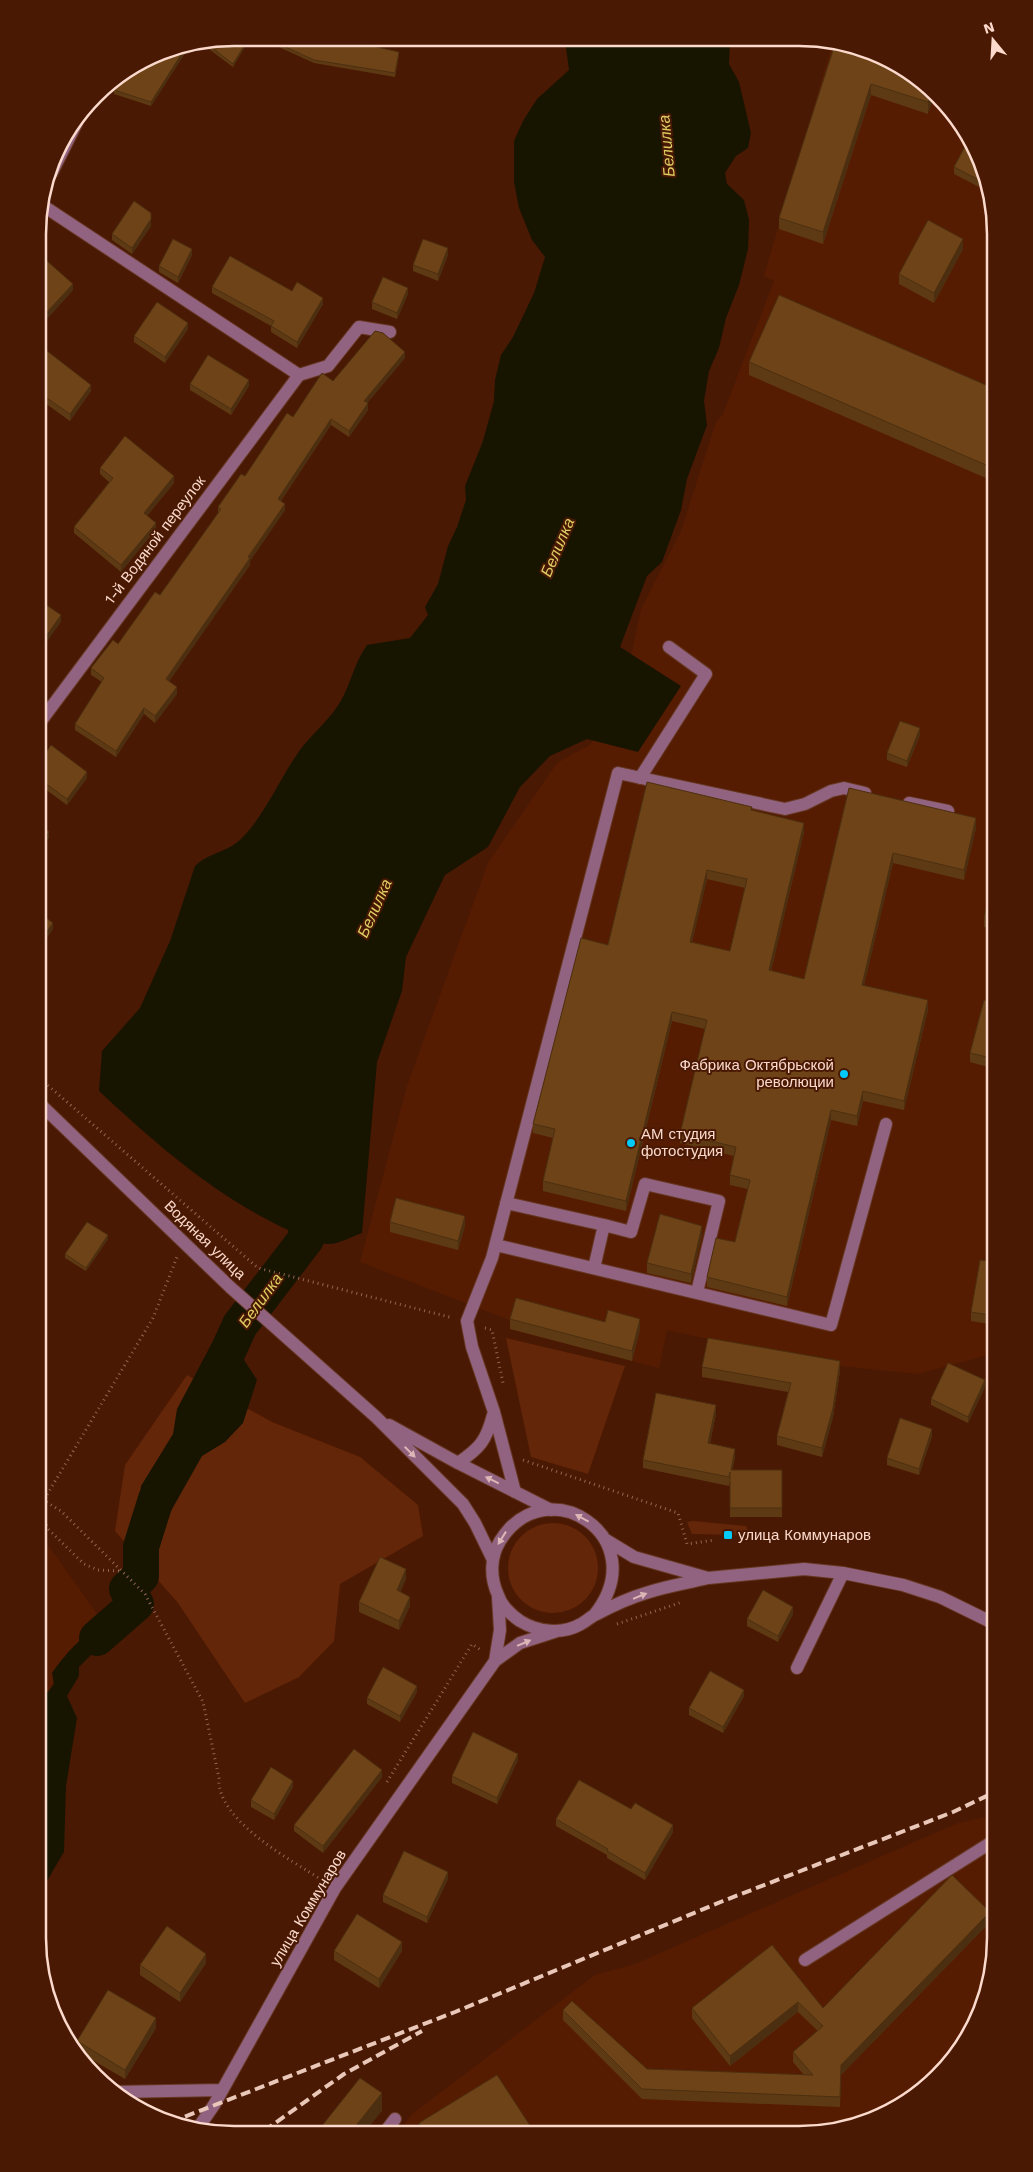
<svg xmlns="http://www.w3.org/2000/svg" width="1033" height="2172" font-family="'Work Sans',sans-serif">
  <rect width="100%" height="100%" fill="#4a1903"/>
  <path fill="#561c02" d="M833,41H837L929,87L962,125L989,183L995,234V1353L918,1374L822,1364L667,1330L659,1368L510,1329L512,1321L360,1262L407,1086L488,863L557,763L591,744L630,662L641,609L681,531L716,422L723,414L774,281L764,276Z
    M38,1536L45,1541L102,1621L68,1652L48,1692L38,1697Z
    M995,1815V1951L981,2013L955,2058L908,2101L850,2128L799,2134L399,2132L411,2115L595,1975L635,1964L958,1823Z"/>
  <path fill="#642609" d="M506,1338L625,1366L588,1474L531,1457Z
    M187,1375L272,1422L360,1457L418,1505L423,1536L340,1584L334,1641L299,1677L245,1703L178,1603L115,1531L125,1465Z
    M693,1521L746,1526L748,1531L743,1535L692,1534L687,1522Z
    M508 1568a45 45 0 1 1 90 0a45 45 0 1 1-90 0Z"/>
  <path fill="#171400" d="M565,40L730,41L729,64L739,82L751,133L748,148L736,156L725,173L727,184L744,200L749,220L748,249L739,285L726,318L719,348L709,371L704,401L707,425L687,479L681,510L662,562L647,576L620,647L681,686L638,752L587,739L550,756L520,787L488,847L445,875L406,957L402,991L377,1062L362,1233C353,1236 339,1244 329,1244C315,1244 299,1236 286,1229C215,1196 156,1144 99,1091L102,1051L140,1008L170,941L195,866C208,853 228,852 241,839C266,814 279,779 300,750C311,735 326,723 337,707C350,689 353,664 367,645L410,638L428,615L425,607L438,584L448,546L457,527L466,500L465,486L483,441L494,401L495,380L501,355L513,337L534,293L545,257L532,240L519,208L514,182V141L523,121L537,99L569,70Z
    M234,1322L240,1325L239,1352L257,1380L243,1423L225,1442L202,1456L167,1518L141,1547L139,1505L141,1486L173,1434L177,1409L212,1343Z
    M136,1604L134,1621L100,1646L79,1667V1676L67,1696L77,1718L66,1786L64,1852L38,1896V1697L48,1692L54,1684L52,1673C75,1640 99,1622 136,1604Z"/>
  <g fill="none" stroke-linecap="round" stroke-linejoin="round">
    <path stroke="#171400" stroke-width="36" d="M220,1369L240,1325L306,1239L308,1189
      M97,1638L136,1604L127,1589L141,1576V1547L156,1499"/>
    <defs>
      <path id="minor" d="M51,174L77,122
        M42,205L299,375L328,366L359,327L390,332
        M38,725L299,375
        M640,778L706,674L669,647
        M909,803L948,811
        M38,1102L230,1287L376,1417L463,1504L475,1523L493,1560
        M506,1203L604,1225L594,1268
        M604,1225L631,1232L645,1184L719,1201L697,1292
        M496,1245L831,1325L886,1124
        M389,1425L458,1463L551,1510
        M458,1463C480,1448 486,1441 493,1415
        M515,1492L494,1412L472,1347L467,1321L492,1258L618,773L785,809L805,804L831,791L844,788L865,793
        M606,1540L634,1557L708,1578L804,1569L843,1573L903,1585L940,1597L995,1624
        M595,1614C655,1537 546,1467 500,1541C490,1557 490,1578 498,1595C501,1605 511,1615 520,1621C538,1632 562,1635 581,1624C587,1621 591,1616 597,1614C612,1606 629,1598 646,1593C666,1586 688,1583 708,1578
        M495,1661L500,1630L498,1597
        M797,1668L843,1573
        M805,1960L995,1840
        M114,2092L222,2090
        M196,2131L214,2105L335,1888L495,1661L520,1643L557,1631
        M385,2132L395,2119"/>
    </defs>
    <use href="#minor" stroke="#663823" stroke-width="14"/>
    <path stroke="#916654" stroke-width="3" stroke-dasharray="1 4" stroke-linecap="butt" d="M44,1082L258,1268L453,1318
      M485,1328L492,1330L503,1383
      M523,1460L678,1513L687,1544L715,1540
      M38,1497L61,1511L145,1594L203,1702L219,1778C216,1820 291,1860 322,1880
      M119,1571L98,1570L84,1564L48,1529L39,1508L153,1318L177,1257
      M617,1624L682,1602
      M387,1782L472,1644L482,1651"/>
    <use href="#minor" stroke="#926380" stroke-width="12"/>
    <path stroke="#e9c7b9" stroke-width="4" stroke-dasharray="10 5" stroke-linecap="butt" d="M171,2122L455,2012L723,1901L953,1812L995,1792
      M264,2131L344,2074L422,2031"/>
  </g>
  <path fill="#5e3a14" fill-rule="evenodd" d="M234,38H250L233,67L202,44Z
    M259,38H337L399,55L395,77L314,63Z
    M836,41L929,87L928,114L871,95L823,244L779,229V218Z
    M189,47L151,106L114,94V90L159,52Z
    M969,139L985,175L979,187L954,174V167Z
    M151,226L132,254L112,240V234Z
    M963,249L934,303L899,284V274Z
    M38,253L73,290L46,320L38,313Z
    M192,255L178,283L159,272V266Z
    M448,255L438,281L413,271V265Z
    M212,287L292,291L323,304L297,348L271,332V326L212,293Z
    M408,294L397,319L372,309V302Z
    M188,329L165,363L134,342V336Z
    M38,344L91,391L70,421L38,398Z
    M405,358L367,403L368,410L349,437L331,425L281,501L285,510L250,561V565L169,681L177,694L155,723L144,714L116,757L75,730V724L102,682L91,675V668L118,644L160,595L218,513V507L245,476L293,417L333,381Z
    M749,362L995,389V482L749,375Z
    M190,384L249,386L231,415L190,390Z
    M100,468L174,483L147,516L156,529L121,572L74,533V527L109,482L100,474Z
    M920,735L907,767L887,760V753Z
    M38,764L87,778L67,805L38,784Z
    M849,788L976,828L964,880L893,863L864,985L928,1010L904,1110L863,1101L857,1126L831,1120L787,1306L707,1287V1277L735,1242L748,1189L730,1185V1175L734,1156L680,1143V1134L705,1029L672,1021L626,1211L543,1191V1181L553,1138L533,1133V1124L608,945L752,810L804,832L771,971L804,979ZM707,879L745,888L730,951L692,942Z
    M995,889V930L984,927V918Z
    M995,1003V1069L970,1062V1053Z
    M995,1216V1241L989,1238V1228Z
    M390,1222L465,1226L458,1250L390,1232Z
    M702,1235L691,1283L647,1273V1263Z
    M108,1239L86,1271L65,1258V1254Z
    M995,1262V1325L971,1321V1312Z
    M510,1319L605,1322L640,1329L632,1361L510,1329Z
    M702,1367L840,1371L833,1417L822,1457L777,1445V1436L788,1392L702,1377Z
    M985,1387L968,1423L931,1405V1399Z
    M716,1414L710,1443L735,1457L732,1470H782V1517H730V1481L729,1486L643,1468V1460Z
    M932,1436L919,1475L887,1465V1458Z
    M406,1579L400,1592L410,1606L399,1630L359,1612V1602Z
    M793,1614L778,1642L747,1626V1619Z
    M417,1692L400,1722L367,1704V1698Z
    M744,1696L723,1733L689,1715V1708Z
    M518,1760L497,1804L452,1783V1776Z
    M382,1777L323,1853L294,1831V1825Z
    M293,1787L274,1820L251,1807V1800Z
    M631,1809L673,1832L645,1880L607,1858V1855L556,1826V1819Z
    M448,1879L427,1923L383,1902V1895Z
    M990,1922L841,2075L840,2107L642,2099L563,2020V2010L647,2069L804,2075L793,2062V2052L818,2031L798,2012L730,2066L692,2018V2008L772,1945L823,2008Z
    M334,1951H402L379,1988L334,1960Z
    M206,1963L180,2002L140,1975V1965Z
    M156,2028L125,2079L77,2051V2041Z
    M419,2123L531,2133L421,2132L419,2129Z"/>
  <path fill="#4c2f10" d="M249,38H250L233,67V64Z
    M186,47H189L151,106V102Z
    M871,84V95L823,244V232Z
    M932,90L935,93L928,114V102Z
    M983,171L985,175L979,187V180Z
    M151,219V226L132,254V248Z
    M963,239V249L934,303V293Z
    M448,248V255L438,281V274Z
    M192,249V255L178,283V277Z
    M73,284V290L46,320V313Z
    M408,288V294L397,319V313Z
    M323,298V304L297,348V342Z
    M188,323V329L165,363V357Z
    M405,352V358L364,407V401Z
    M249,380V386L231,415V409Z
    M91,385V391L70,421V414Z
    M368,403V410L349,437V431Z
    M331,419V425L278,505V499Z
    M174,476V483L144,519V513Z
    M285,504V510L250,561V565L166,686V679Z
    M156,523V529L121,572V565Z
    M61,615V622L38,654V648Z
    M177,687V694L155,723V716Z
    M144,708V714L116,757V751Z
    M920,728V735L907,767V761Z
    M87,772V778L67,805V799Z
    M976,818V828L964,880V870Z
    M804,823V832L769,980V970Z
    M49,832V838L38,853V847Z
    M893,853V863L862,994V985Z
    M707,870V879L690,951V942Z
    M53,923V929L38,951V944Z
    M928,1000V1010L904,1110V1101Z
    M672,1012V1021L626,1211V1201Z
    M863,1091V1101L857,1126V1116Z
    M831,1110V1120L787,1306V1297Z
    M465,1216V1226L458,1250V1241Z
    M702,1226V1235L691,1283V1274Z
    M108,1235V1239L86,1271V1268Z
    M42,1280L41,1298L43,1296V1308L38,1316V1303Z
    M640,1319V1329L632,1361V1351Z
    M840,1361V1371L833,1417L822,1457V1448Z
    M985,1380V1387L968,1423V1417Z
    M716,1405V1414L708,1452V1443Z
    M932,1429V1436L919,1475V1469Z
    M735,1449V1457L731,1479V1470Z
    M406,1569V1579L397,1600V1590Z
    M410,1597V1606L399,1630V1621Z
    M793,1607V1614L778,1642V1636Z
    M417,1686V1692L400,1722V1716Z
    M744,1690V1696L723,1733V1727Z
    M518,1754V1760L497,1804V1798Z
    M382,1770V1777L323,1853V1846Z
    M293,1781V1787L274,1820V1814Z
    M673,1825V1832L645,1880V1873Z
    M448,1872V1879L427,1923V1917Z
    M990,1912V1922L841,2075L840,2107L841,2065Z
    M402,1942V1951L379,1988V1979Z
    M206,1954V1963L180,2002V1993Z
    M798,2002V2012L730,2066V2056Z
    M156,2018V2028L125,2079V2070Z
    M382,2093V2111L365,2132H351Z
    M531,2127V2133H523Z"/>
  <path fill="#6d4317" stroke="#4c2f10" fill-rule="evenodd" d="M234,38H249L233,64L206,43Z
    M266,38H337L399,52L395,73L314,60Z
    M836,41L886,58L929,87L932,90L928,102L871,84L823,232L779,218Z
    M186,47L151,102L114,90L123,75L159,52Z
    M969,139L983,171L979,180L954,167Z
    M134,201L151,213V219L132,248L112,234Z
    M928,220L963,239L934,293L899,274Z
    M173,239L192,249L178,277L159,266Z
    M423,239L448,248L438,274L413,265Z
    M38,253L73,284L46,313L38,306Z
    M230,256L292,291L297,282L323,298L297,342L271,326L274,321L212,287Z
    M383,277L408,288L397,313L372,302Z
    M779,295L995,389V469L749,362Z
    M157,302L188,323L165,357L134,336Z
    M375,331L383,333L405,352L364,401L368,403L349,431L331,419L278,499L285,504L248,557L250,558L166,679L177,687L155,716L144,708L116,751L75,724L104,678L91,668L113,640L118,644L155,592L160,595L221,509L218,507L241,474L245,476L287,413L293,417L322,373L333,381Z
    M38,344L91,385L70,414L38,392Z
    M208,355L249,380L231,409L190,384Z
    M125,436L174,476L144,513L156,523L121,565L74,527L113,478L100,468Z
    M39,600L61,615L38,648V602Z
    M900,721L920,728L907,761L887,753Z
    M51,745L87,772L67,799L38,778V764Z
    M647,782L752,807L751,810L804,823L769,970L804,979L849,788L976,818L964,870L893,853L862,985L928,1000L904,1101L863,1091L857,1116L831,1110L787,1297L707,1277L716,1238L735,1242L750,1180L730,1175L736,1147L680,1134L707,1020L672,1012L626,1201L543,1181L555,1129L533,1124L581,938L608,945ZM707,870L747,879L730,951L690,942Z
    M38,824L49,832L38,847Z
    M991,888L995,889V921L984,918Z
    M38,912L53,923L38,944Z
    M984,1000L995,1003V1059L970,1053Z
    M396,1198L465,1216L458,1241L390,1222Z
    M660,1214L702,1226L691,1274L647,1263Z
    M995,1216V1231L989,1228Z
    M87,1222L108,1235L86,1268L65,1254Z
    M980,1260L995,1262V1316L971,1312Z
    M38,1272L42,1280L40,1294L43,1296L38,1303Z
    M516,1298L605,1322L608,1310L640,1319L632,1351L510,1319Z
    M708,1338L840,1361L833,1408L822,1448L777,1436L791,1383L702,1367Z
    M948,1363L985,1380L968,1417L931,1399Z
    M656,1393L716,1405L708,1443L735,1449L731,1470H782V1508H730V1472L729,1477L643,1460Z
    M900,1418L932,1429L919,1469L887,1458Z
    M380,1557L406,1569L397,1590L410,1597L399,1621L359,1602Z
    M763,1590L793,1607L778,1636L747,1619Z
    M383,1667L417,1686L400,1716L367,1698Z
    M710,1671L744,1690L723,1727L689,1708Z
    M473,1732L518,1754L497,1798L452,1776Z
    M354,1749L382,1770L323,1846L294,1825Z
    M271,1767L293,1781L274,1814L251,1800Z
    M579,1780L631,1809L635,1803L673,1825L645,1873L607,1851L608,1849L556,1819Z
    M404,1851L448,1872L427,1917L383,1895Z
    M952,1875L990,1912L841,2065L840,2097L642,2089L563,2010L572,2001L647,2069L813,2075L793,2052L823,2026L798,2002L730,2056L692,2008L772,1945L823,2008Z
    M357,1914L402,1942L379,1979L334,1951Z
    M167,1926L206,1954L180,1993L140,1965Z
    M108,1990L156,2018L125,2070L77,2041Z
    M497,2075L531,2127L523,2133L425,2132L419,2123Z
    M360,2078L382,2093L351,2132H317Z"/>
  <defs><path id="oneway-solid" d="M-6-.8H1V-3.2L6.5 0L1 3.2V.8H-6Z" transform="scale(1.25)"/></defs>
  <g fill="#dcb6b6">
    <use href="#oneway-solid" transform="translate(410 1452) rotate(45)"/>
    <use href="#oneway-solid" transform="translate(492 1480) rotate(-154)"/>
    <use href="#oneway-solid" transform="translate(582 1518) rotate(-151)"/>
    <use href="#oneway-solid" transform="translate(502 1538) rotate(122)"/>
    <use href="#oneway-solid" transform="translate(640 1596) rotate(-22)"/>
    <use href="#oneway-solid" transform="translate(524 1643) rotate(-23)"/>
  </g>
  <g fill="#03cbf9" stroke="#4a1903" stroke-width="2">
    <circle cx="844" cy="1074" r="5"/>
    <circle cx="631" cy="1143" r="5"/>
    <rect x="723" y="1530" width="10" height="10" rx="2.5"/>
  </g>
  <g text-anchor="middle" stroke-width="4" stroke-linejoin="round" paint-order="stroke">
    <g font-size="15" fill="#fbdacd" stroke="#4a1903">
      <text transform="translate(155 540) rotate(-53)" y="5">1-й Водяной переулок</text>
      <text transform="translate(205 1240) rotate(44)" y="5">Водяная улица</text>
      <text transform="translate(308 1908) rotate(-59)" y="5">улица Коммунаров</text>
    </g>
    <g font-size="15" fill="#fbdacd" stroke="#4a1903" text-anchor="start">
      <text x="834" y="1070" text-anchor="end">Фабрика Октябрьской<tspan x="834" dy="17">революции</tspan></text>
      <text x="641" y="1139">АМ студия<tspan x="641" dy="17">фотостудия</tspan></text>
      <text x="738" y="1540">улица Коммунаров</text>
    </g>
    <g font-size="16" font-style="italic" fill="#ddcf63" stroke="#4a1903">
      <text transform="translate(666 146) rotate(-95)" y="6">Белилка</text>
      <text transform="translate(557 547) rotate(-67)" y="6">Белилка</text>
      <text transform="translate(374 908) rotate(-66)" y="6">Белилка</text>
      <text transform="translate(260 1300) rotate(-54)" y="6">Белилка</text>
    </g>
  </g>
  <path d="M0 0H1033V2172H0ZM234 46H799A188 188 0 0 1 987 234V1938A188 188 0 0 1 799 2126H234A188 188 0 0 1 46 1938V234A188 188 0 0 1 234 46Z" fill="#4a1903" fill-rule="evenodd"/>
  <path fill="none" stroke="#fbdacd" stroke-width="2.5" d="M234 46H799A188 188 0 0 1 987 234V1938A188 188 0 0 1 799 2126H234A188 188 0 0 1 46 1938V234A188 188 0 0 1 234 46Z"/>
  <g transform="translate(993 40) rotate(342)" stroke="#4a1903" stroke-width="4" paint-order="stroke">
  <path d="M0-4L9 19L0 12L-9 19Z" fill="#fbdacd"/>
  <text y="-8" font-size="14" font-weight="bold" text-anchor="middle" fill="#fbdacd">N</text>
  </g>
</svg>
